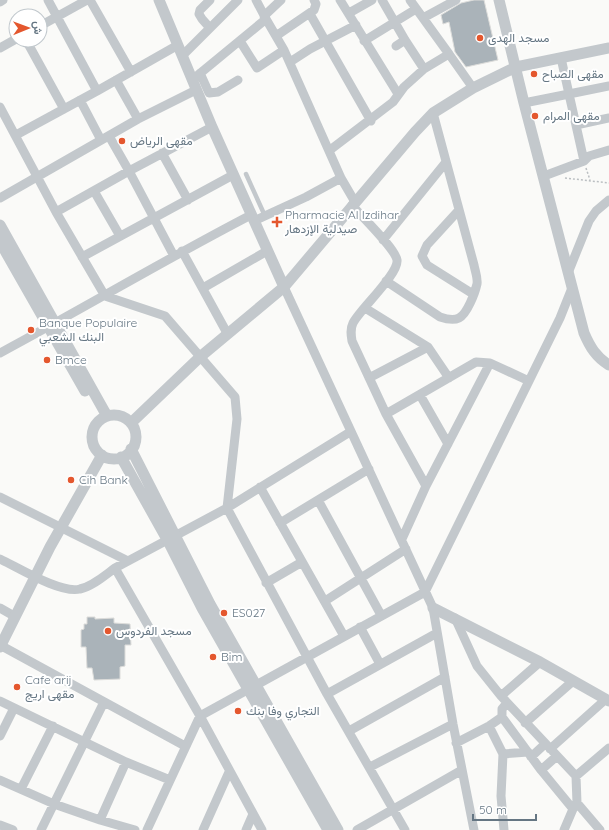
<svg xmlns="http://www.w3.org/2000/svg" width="609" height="830" font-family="Quicksand,Vazirmatn,sans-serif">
  <rect width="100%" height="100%" fill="#fafaf8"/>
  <path fill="#aab3b9" stroke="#dcdcda" d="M474,0H484L498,60L466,67L455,52L449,22L443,24L441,15L461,3Z
    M87,617H95V619L114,618V623L130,624L131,645H125V666L120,667V679L94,680L92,668H87L86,647H81V630L84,629V624H87Z"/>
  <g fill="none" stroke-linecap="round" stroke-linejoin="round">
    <path stroke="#bbbfc2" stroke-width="1.5" stroke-dasharray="2 2" stroke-linecap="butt" d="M586,168L590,180
      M565,178L609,183"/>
    <path stroke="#c3c8cc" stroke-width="4.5" d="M246,174L265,216"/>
    <path stroke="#c3c8cc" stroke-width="9" d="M48,0L97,91L178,45
      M90,0L131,72
      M340,0L398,94
      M382,0L405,40L424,69
      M410,0L449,54
      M0,2L3,0
      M349,13L372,0
      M310,14L371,121
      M264,16L281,0
      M423,18L456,0
      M40,26L87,0
      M210,28L202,19L199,14L200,10L210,0
      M276,36L314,10L316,4L314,0
      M26,40L64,109
      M240,41L257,68L284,50L266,19
      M364,41L416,9
      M396,46L405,40
      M0,48L16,39
      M183,55L238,0
      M290,62L310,49L356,25
      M200,73L209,93L218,92L238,80
      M116,80L138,119
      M192,80L266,19L256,0
      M80,100L101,140
      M524,103L569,94L561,58
      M0,107L56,212L105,296L165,316L235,397L237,419L227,508L327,694L405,830
      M576,125L609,118
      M16,135L97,91
      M109,136L129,171L212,127
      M330,150L393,102L404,87L424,69L449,54L473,88
      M162,153L188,200
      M584,161L569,94L609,86
      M544,176L584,161L589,156L609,150
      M341,178L355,202
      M94,191L120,236
      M0,198L138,119L196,90
      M352,205C361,216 395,248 397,260C399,274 360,309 353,323C350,329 351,335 352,341L386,414
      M459,210L427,245L422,256L427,265L473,294
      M56,212L129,171L174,256
      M254,221L306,197L341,178L284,50
      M383,240L446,162
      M182,251L227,333
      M82,257L233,175
      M568,273L589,221L596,211L609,200
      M386,281L440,317C446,319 453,321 459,318C467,314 475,293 477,284C478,278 475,271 474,265L433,113
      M284,287L433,608L453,724L474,830
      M203,288L267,251
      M365,308L428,347L449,378
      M0,353C84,308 166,259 251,215
      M369,378L428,347
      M420,395L448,444
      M426,486L490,363
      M260,487L344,636
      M0,497L128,561
      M318,500L381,615
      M280,523L369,469
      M402,539L426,486L386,414L476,362L490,363L529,381
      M0,559C19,568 61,594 80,589C93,586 104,576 115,568
      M266,583L302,562
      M325,601L406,549
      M0,608L14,616
      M455,618L477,666L501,696L576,776
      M360,627L380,664
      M0,645L185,746
      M327,694L437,633
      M501,696L540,662
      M0,701L126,762L170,780
      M502,717L541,770L573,809L577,803
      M525,723L573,681
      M489,726L503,754L501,796L504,830
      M349,731L445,677
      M0,736L14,708
      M456,743L489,726L502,717V709L507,703
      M550,749L606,699
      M503,754L528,752
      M531,757L545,744
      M126,762L100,820L135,830
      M370,767L453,724
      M541,770L557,756
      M0,780L54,804L100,820
      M21,789L53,726
      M0,825L13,830
      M41,830L104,702
      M147,830L200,716L425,592L529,381L560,318L572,288
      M203,830L229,772
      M246,830L253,814
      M262,830L200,716L115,568L227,508L350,432
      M357,830L462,770
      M564,830L573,809
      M600,830L577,803L576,776L609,748"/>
    <path stroke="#c3c8cc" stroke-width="11" d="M159,0L212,127L284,287
      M499,0L524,103L584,333C590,347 596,357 609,365
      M0,225L107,416
      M0,242L85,391
      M92 437a22 22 0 1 1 44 0a22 22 0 1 1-44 0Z
      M131,423L200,357L284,287L415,132L433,113L473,88L516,67L609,48
      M131,449L210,604L338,830
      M121,457L168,541L202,608L328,830
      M433,608L540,662L609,701
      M0,647L50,547L102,455"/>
  </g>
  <g fill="#e4572e" stroke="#fff" stroke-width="1.5">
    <circle cx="480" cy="38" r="4"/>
    <circle cx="534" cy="74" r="4"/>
    <circle cx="535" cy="116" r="4"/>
    <circle cx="122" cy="141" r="4"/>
    <path d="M275 216h4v4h4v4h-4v4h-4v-4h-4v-4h4z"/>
    <circle cx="31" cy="330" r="4"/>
    <circle cx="47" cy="360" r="4"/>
    <circle cx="71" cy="480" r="4"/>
    <circle cx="224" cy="613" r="4"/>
    <circle cx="108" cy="631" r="4"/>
    <circle cx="213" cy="657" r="4"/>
    <circle cx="17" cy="687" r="4"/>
    <circle cx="238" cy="711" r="4"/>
  </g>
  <g text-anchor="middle" stroke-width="4" stroke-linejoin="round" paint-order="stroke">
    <g font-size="12" fill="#657683" stroke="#fff" text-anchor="start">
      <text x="488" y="42">مسجد الهدى</text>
      <text x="542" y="78">مقهى الصباح</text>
      <text x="543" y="120">مقهى المرام</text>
      <text x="130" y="145">مقهى الرياض</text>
      <text x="285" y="219">Pharmacie Al Izdihar<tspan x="285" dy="14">صيدلية الإزدهار</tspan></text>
      <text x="39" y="327">Banque Populaire<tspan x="39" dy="14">البنك الشعبي</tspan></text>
      <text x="55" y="364">Bmce</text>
      <text x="79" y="484">Cih Bank</text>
      <text x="232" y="617">ES027</text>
      <text x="116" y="635">مسجد الفردوس</text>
      <text x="221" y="661">Bim</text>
      <text x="25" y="684">Cafe arij<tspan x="25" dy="14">مقهى اريج</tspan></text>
      <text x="246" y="715">التجاري وفا بنك</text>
    </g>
  </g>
  <g transform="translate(28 28) rotate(89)"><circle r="19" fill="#ffffff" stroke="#c1c8cd"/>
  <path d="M0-3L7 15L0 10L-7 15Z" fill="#e4572e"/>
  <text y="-6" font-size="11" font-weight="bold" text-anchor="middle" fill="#657683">ش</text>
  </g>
  <path d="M473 814v6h63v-6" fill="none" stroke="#657683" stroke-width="2"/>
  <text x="479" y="814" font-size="12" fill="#657683" stroke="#ffffff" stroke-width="3" paint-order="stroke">50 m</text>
</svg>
